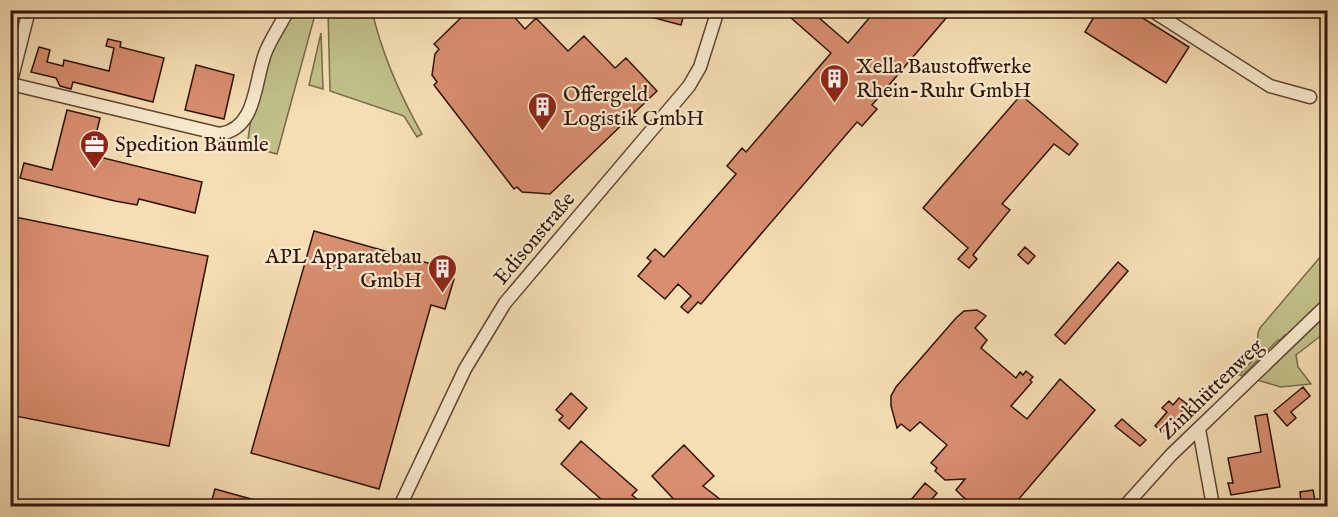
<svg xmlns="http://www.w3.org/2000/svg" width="1338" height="517" font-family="'IM FELL English',serif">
  <rect width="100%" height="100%" fill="#f5deb4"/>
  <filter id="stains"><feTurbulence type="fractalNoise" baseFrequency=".00333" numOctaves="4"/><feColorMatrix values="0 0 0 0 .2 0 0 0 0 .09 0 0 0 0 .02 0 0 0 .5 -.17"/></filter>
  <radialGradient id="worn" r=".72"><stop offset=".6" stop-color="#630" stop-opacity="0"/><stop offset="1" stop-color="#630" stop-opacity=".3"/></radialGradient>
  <path fill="#c1c089" stroke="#786a49" stroke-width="1.5" d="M293,11H316L277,154L247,146L251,119L271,49Z
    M328,11H372C382,54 400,95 422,134L417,137L404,116L330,91Z
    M321,33L323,89L309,85Z
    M1327,249V296L1286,337L1285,335L1279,341L1278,340L1242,376L1239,375L1257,356L1258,333L1260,328Z
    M1327,312V331L1296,355L1298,367L1311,384L1281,387L1257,380Z
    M1255,343L1253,353L1235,374L1227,372Z"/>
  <path fill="#d98e70" stroke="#2e1409" stroke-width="1.5" d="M469,10H508L525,29L536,18L568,51L584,36L615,68L626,58L657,91L550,194L522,192L517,187L514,189L434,85L437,82L432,75L435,54L439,49L434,44Z
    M636,10H685L681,25L636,13Z
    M782,10H810L848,43L876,10H953L872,105L877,109L862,126L857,122L701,304L698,302L688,313L681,307L691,296L678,284L665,299L638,276L651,261L647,258L655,249L664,257L736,174L727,166L742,148L746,152L831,53Z
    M1098,10H1130L1189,47L1166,83L1085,32Z
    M108,39L121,42L120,47L164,58L153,102L73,82L71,89L60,86L56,78L31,72L39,47L50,50L47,62L63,66L64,60L109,71L114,48L106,46Z
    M196,65L234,75L224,119L185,110Z
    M1021,95L1078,144L1069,155L1054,144L1002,204L1010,210L973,255L977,259L969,268L958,259L968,248L923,208Z
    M67,110L100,118L91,155L202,182L195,213L139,199L137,205L115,201L20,178L24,163L52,170Z
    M10,216L208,256L169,446L10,415Z
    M314,231L442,267L446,269L444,277L454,279L445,309L431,305L379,489L251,453Z
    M1025,247L1035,256L1028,264L1018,255Z
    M1118,262L1128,271L1065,344L1055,335Z
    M977,310L986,316L975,328L987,340L981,348L1016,378L1020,372L1023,375L1026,371L1033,377L1030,380L1032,382L1011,406L1027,419L1060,379L1095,410L1012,507H976L962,496L956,490L965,479L945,480L935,471L937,468L931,463L947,445L920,422L910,431L901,424L897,428L891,406V396L896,387L956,318L964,311Z
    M1303,387L1310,396L1291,412L1296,418L1287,426L1274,411Z
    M571,393L587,408L569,429L559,420L563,416L556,410Z
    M1179,398L1187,404L1176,420L1174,419L1163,432L1155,426L1167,412L1162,408L1169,401L1173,405Z
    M1267,414L1280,487L1231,495L1228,483H1233L1228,458L1261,452L1255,416Z
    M1122,419L1146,440L1140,446L1115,426Z
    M581,441L637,490L632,495L638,500L632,507H596L602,500L561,464Z
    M684,445L714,476L703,486L730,507H681L652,476Z
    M925,483L937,493L925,507H905Z
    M215,489L269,504V507H210Z
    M1313,490L1315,500L1301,502L1300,492Z"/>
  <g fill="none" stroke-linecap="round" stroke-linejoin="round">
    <defs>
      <path id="minor" d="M1151,10L1270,86L1310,97
        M11,84L220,134C258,128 254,80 266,51C272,37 281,24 288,10
        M10,85L29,10
        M1199,429L1213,506
        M400,506L465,369L505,303L689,86L700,67L718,10
        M1125,506L1171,455L1328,304"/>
    </defs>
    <use href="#minor" stroke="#604634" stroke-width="15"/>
    <use href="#minor" stroke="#f8eace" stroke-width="12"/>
  </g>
  <defs>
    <symbol id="building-pin" viewBox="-11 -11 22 30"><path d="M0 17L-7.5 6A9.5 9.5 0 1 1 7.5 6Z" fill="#8f2418" stroke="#f8eace"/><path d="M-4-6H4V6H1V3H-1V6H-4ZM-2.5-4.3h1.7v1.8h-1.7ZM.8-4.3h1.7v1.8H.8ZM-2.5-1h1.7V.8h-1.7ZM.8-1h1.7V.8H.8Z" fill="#fff"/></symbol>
    <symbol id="office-pin" viewBox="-11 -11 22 30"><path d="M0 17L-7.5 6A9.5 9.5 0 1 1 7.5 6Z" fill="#8f2418" stroke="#f8eace"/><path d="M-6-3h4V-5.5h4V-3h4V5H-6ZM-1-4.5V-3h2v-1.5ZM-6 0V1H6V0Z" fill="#fff"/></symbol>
  </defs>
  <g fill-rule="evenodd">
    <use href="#building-pin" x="818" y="62" width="33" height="45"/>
    <use href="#building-pin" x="526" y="90" width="33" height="45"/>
    <use href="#office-pin" x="78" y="128" width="33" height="45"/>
    <use href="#building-pin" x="426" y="252" width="33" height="45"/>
  </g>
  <g text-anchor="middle" stroke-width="4.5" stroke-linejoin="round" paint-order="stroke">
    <g font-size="21" fill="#2e1409" stroke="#f8eace" text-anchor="start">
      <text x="856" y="73">Xella Baustoffwerke<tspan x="856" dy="24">Rhein-Ruhr GmbH</tspan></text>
      <text x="563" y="101">Offergeld<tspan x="563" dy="24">Logistik GmbH</tspan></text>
      <text x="115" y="151">Spedition Bäumle</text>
      <text x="422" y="263" text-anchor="end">APL Apparatebau<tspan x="422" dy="24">GmbH</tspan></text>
    </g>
    <g font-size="21" fill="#2e1409" stroke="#f8eace">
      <text transform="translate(534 238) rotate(-50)" y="7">Edisonstraße</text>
      <text transform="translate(1211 389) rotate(-44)" y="7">Zinkhüttenweg</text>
    </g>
  </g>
  <rect width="1338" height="517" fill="none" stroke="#f5deb4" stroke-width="36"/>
  <rect x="12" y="12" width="1314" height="493" fill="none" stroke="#2e1409" stroke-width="3"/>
  <rect x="18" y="18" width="1302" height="481" fill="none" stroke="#2e1409" stroke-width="1.5"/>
  <rect width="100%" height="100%" filter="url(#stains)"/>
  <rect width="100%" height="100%" fill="url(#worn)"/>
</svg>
